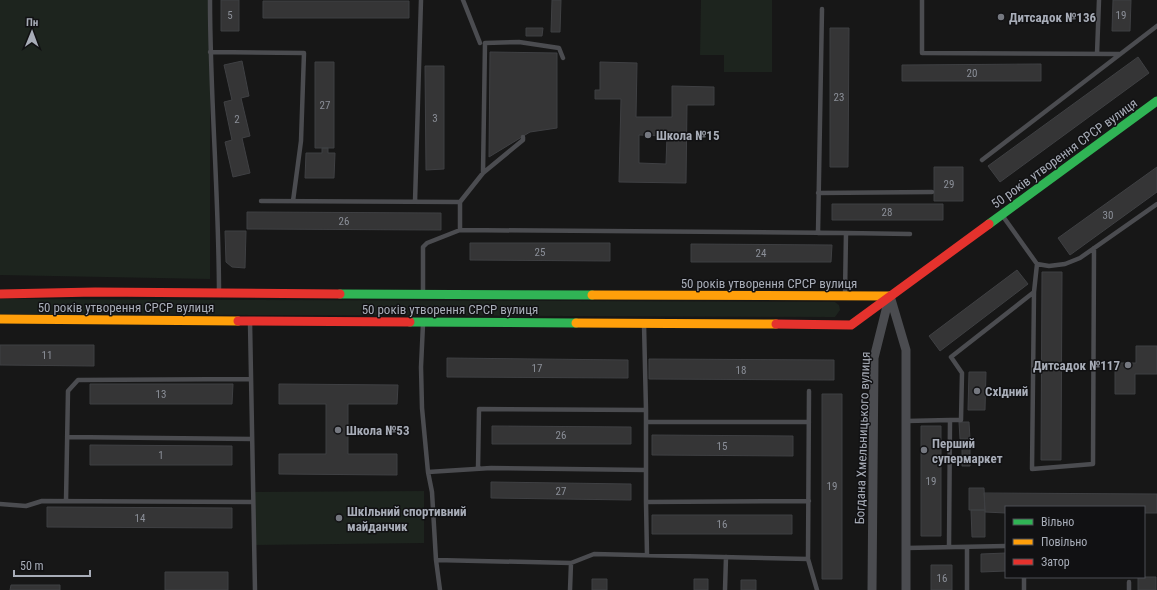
<svg xmlns="http://www.w3.org/2000/svg" width="1157" height="590" font-family="'Roboto Condensed',sans-serif">
  <rect width="100%" height="100%" fill="#171717"/>
  <path fill="#1d241e" d="M0,0H210V279L0,275Z
    M701,0H772V72H724V55H700Z
    M0,299L835,302L839,305L840,310L835,317L0,314Z
    M424,491V543L255,545L254,492Z"/>
  <path fill="#353536" stroke="#3f4043" fill-rule="evenodd" d="M221,0H239V31H221Z
    M552,0H561L560,32H551Z
    M1113,0H1131L1130,31H1112Z
    M263,1H409V18H263Z
    M526,28H543L542,36H526Z
    M830,28H849L848,167H830Z
    M490,52L557,53V128L530,132L489,157Z
    M1138,57L1149,73L1000,182L988,166Z
    M242,61L249,96L241,98L250,136L242,138L250,173L233,177L225,142L232,140L224,102L232,100L224,65Z
    M315,62H334V148H315Z
    M600,62L637,63L636,117H672V86L714,87V105H687L686,183L619,182L621,99H595V90H600ZM639,135L667,136L666,164L639,163Z
    M1041,64V81H902V65Z
    M425,66H444V169L426,170Z
    M322,148H328V153H335L334,178H305L306,153H322Z
    M934,167H963V201H934Z
    M1157,167V192L1070,255L1058,238Z
    M832,204H943V220H832Z
    M247,212L441,213V230L247,229Z
    M225,231H246L245,268L232,267L226,262Z
    M470,243H610V261L470,260Z
    M691,244L832,245L831,262H691Z
    M1017,270L1028,284L940,351L929,336Z
    M1042,272H1062L1061,460H1041Z
    M0,345H94V366L0,365Z
    M1136,346H1157V374H1135V394H1115V363H1136Z
    M447,358L628,360V378L447,377Z
    M649,359L834,360V380L649,379Z
    M969,372H986L985,410H968Z
    M90,384H233L232,404H90Z
    M279,384L398,385L397,404H348V454H397V475L279,474V454H326V404H279Z
    M822,394H842V579H822Z
    M959,422H969L970,439H960Z
    M492,426L631,427V444H492Z
    M921,426H941V536H921Z
    M652,435L793,436V456L652,455Z
    M90,445L232,446V465H90Z
    M962,445H970V466H962Z
    M491,482L631,484V500L491,498Z
    M969,488H984L985,510H969Z
    M984,493L1157,494V513H1144V507H1006V513L985,512Z
    M47,507L232,508V528L47,527Z
    M971,510H985V537H972Z
    M652,515H792V534H652Z
    M1006,553V571L981,572V554Z
    M931,565H952V590H931Z
    M165,572H228V590H165Z
    M1138,577H1156V590H1138Z
    M592,579H607V590H592Z
    M694,579H708V590H694Z
    M741,580H756V590H741Z
    M11,585H60V590H10Z"/>
  <g fill="none" stroke-linecap="round" stroke-linejoin="round">
    <path stroke="#4b4c50" stroke-width="4.5" d="M210,0C210,98 219,196 219,294
      M463,0L480,43
      M922,0V53L1119,54
      M210,52L304,53L301,141L293,201
      M1097,54L1099,0
      M982,160L1157,26
      M483,173L523,140V137
      M818,193L932,192
      M261,201L460,202V230L846,233
      M415,202L421,0
      M460,202L483,173L485,43L519,42L559,48L563,58
      M1002,215L1037,264L1049,266L1065,264L1080,258L1157,204
      M818,233L822,9
      M1034,292L1032,469L1093,464L1094,248
      M423,294V247L427,243L460,230
      M845,294L846,233L910,234
      M250,322L255,590
      M423,324L421,367L422,408L428,472L432,492L436,560L571,563L594,554L808,559L817,590
      M644,324L646,410V502L809,501
      M950,420H961L962,373L951,357L1034,292L1037,264
      M906,421L950,420L949,547
      M646,422H809
      M67,437L252,439
      M478,469L479,409L646,410
      M428,472L491,468L646,470
      M66,501L68,391L78,380L251,379
      M646,502L647,555
      M0,504L26,506L42,501L252,502
      M967,547V590
      M906,548L1006,546
      M808,559L809,391
      M436,560L440,590
      M1129,582V590
      M570,590L571,563
      M725,590L726,557
      M1024,590V577"/>
    <path stroke="#4b4c50" stroke-width="9" d="M890,296L906,350V590
      M872,590L874,358L889,298"/>
    <path stroke="#30b455" stroke-width="9" d="M989,224L1157,101
      M340,294L592,295
      M410,322L576,323"/>
    <path stroke="#ff9f0a" stroke-width="9" d="M592,295L890,296
      M0,319L238,321
      M576,323L776,324"/>
    <path stroke="#e5322d" stroke-width="9" d="M0,294L95,292L340,294
      M238,321L410,322
      M776,324L851,325L989,224"/>
  </g>
  <g fill="#757880" stroke="#111113" stroke-width="1.5">
    <circle cx="1001" cy="17" r="4"/>
    <circle cx="648" cy="135" r="4"/>
    <circle cx="1128" cy="365" r="4"/>
    <circle cx="977" cy="391" r="4"/>
    <circle cx="338" cy="430" r="4"/>
    <circle cx="924" cy="450" r="4"/>
    <circle cx="339" cy="518" r="4"/>
  </g>
  <g text-anchor="middle" stroke-width="3" stroke-linejoin="round" paint-order="stroke">
    <g font-size="11" fill="#8b8f98">
      <text x="230" y="19">5</text>
      <text x="1121" y="19">19</text>
      <text x="972" y="77">20</text>
      <text x="839" y="101">23</text>
      <text x="325" y="109">27</text>
      <text x="435" y="122">3</text>
      <text x="237" y="123">2</text>
      <text x="949" y="188">29</text>
      <text x="887" y="216">28</text>
      <text x="1108" y="219">30</text>
      <text x="344" y="225">26</text>
      <text x="540" y="256">25</text>
      <text x="761" y="257">24</text>
      <text x="47" y="359">11</text>
      <text x="537" y="372">17</text>
      <text x="741" y="374">18</text>
      <text x="161" y="398">13</text>
      <text x="561" y="439">26</text>
      <text x="722" y="450">15</text>
      <text x="161" y="459">1</text>
      <text x="931" y="485">19</text>
      <text x="832" y="490">19</text>
      <text x="561" y="495">27</text>
      <text x="140" y="522">14</text>
      <text x="722" y="528">16</text>
      <text x="942" y="582">16</text>
    </g>
    <g font-size="13" font-weight="bold" fill="#a8adb8" stroke="#111113" text-anchor="start">
      <text x="1009" y="22">Дитсадок №136</text>
      <text x="656" y="140">Школа №15</text>
      <text x="1120" y="370" text-anchor="end">Дитсадок №117</text>
      <text x="985" y="396">Східний</text>
      <text x="346" y="435">Школа №53</text>
      <text x="932" y="448">Перший<tspan x="932" dy="15">супермаркет</tspan></text>
      <text x="347" y="516">Шкільний спортивний<tspan x="347" dy="15">майданчик</tspan></text>
    </g>
    <g font-size="13" fill="#a8adb8" stroke="#111113">
      <text transform="translate(1064 153) rotate(-36)" y="5">50 років утворення СРСР вулиця</text>
      <text x="769" y="288">50 років утворення СРСР вулиця</text>
      <text x="126" y="312">50 років утворення СРСР вулиця</text>
      <text x="450" y="314">50 років утворення СРСР вулиця</text>
      <text transform="translate(862 438) rotate(-88)" y="5">Богдана Хмельницького вулиця</text>
    </g>
  </g>
  <rect x="1005" y="506" width="140" height="72" fill="#111113" stroke="#4d4f55"/>
  <rect x="1013" y="519" width="20" height="6" fill="#30b455" stroke="#4d4f55"/>
  <text x="1041" y="526" font-size="12" fill="#a8adb8">Вільно</text>
  <rect x="1013" y="539" width="20" height="6" fill="#ff9f0a" stroke="#4d4f55"/>
  <text x="1041" y="546" font-size="12" fill="#a8adb8">Повільно</text>
  <rect x="1013" y="559" width="20" height="6" fill="#e5322d" stroke="#4d4f55"/>
  <text x="1041" y="566" font-size="12" fill="#a8adb8">Затор</text>
  <g transform="translate(32 32) rotate(1)" stroke="#111113" stroke-width="3" paint-order="stroke">
  <path d="M0-3L7 15L0 10L-7 15Z" fill="#a8adb8"/>
  <text y="-6" font-size="11" font-weight="bold" text-anchor="middle" fill="#a8adb8">Пн</text>
  </g>
  <path d="M14 570v6h76v-6" fill="none" stroke="#a8adb8" stroke-width="2"/>
  <text x="20" y="570" font-size="12" fill="#a8adb8" stroke="#111113" stroke-width="3" paint-order="stroke">50 m</text>
</svg>
